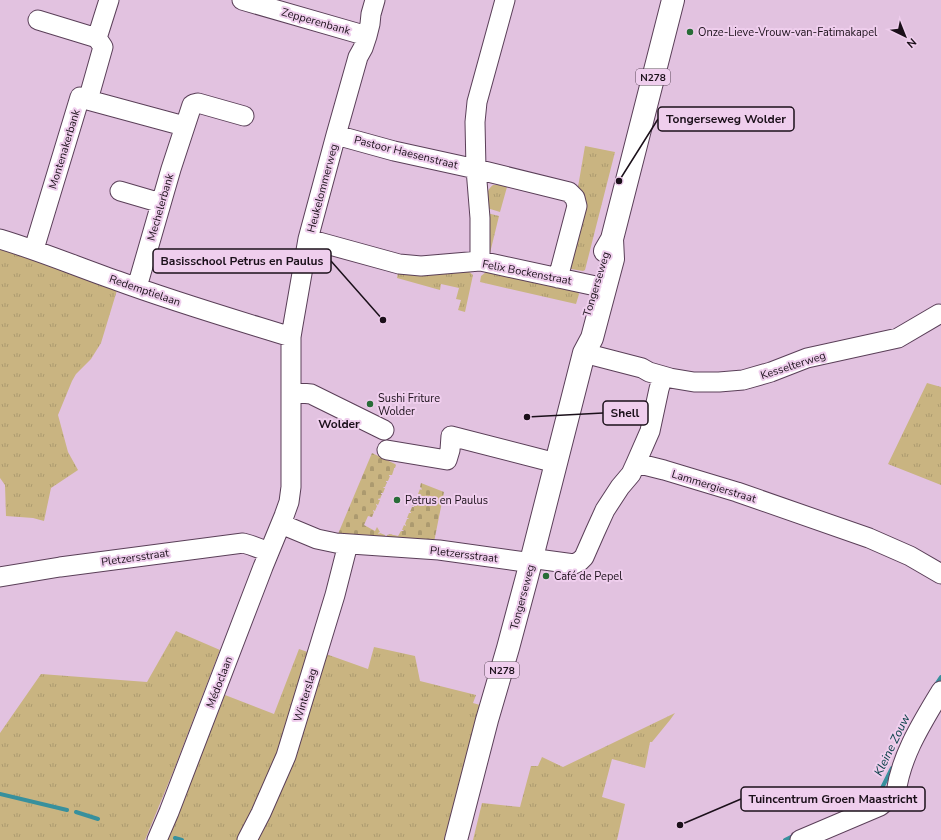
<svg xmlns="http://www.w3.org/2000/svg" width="941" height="840" font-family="'Nunito Sans',sans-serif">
  <defs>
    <pattern id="grass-tufts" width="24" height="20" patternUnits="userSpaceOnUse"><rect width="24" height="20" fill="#c9b481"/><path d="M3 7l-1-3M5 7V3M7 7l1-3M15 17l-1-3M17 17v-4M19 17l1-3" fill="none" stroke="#ac9a6f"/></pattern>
    <pattern id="cemetery-stones" width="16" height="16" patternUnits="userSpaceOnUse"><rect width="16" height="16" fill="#c9b481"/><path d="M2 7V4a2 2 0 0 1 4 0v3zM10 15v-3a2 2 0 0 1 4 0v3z" fill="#ac9a6f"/></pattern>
  </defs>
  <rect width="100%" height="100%" fill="#e2c2e0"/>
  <path fill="url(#grass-tufts)" d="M585,146L615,152L585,270L583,271L571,269L569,265L582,193L578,187Z
    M493,185H499L507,187L500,212L487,208C487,199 485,191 493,185Z
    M487,213L499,216L490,253L489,251Z
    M0,246L118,287L101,343L91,359L76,374L72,381L58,415L68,452L78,470L51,488L44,521L33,518L6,516L5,485L0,478Z
    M467,270L473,275L465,312L458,310L461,300L456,299L459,288L441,284L440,290L397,278L398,272L432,275Z
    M486,272L578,292L579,294L576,304L480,282L481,276Z
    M927,383L941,387V485L888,464Z
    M176,631L220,650L175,767L145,840H0V733L41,674L147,682Z
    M374,647L415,656L420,681L476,695L473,703L480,705L444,840H252L326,654L368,669Z
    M299,649L316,655L243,840H167L208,737L225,695L274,714Z
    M675,713L670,720L652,742H650L645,768L612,759L602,797L625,804L617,840H473L482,803L520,807L531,766H538L542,757L563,767Z"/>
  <path fill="url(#cemetery-stones)" d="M372,453L395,464L396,465L395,468H394V469L392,475H389V476H390L388,481H386V482H387L385,487H384L383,488H385L383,493H381V494H382L380,499L379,498L378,500H380L378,505L376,504V505L377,506L375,511L373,510V511L374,512L372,517L368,516L364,525L375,531L377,527L380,532L378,533L379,534L380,533L385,535V537H387V535L391,534L393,535H394L398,536L401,531H403L404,530H402L404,525L406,526V525L405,524L407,519H408L409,518H407L409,513H411V512H410L412,507H414V506H412L415,501L416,502V500H415L417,495L419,496V495L418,494L420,489L421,490L422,489L420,487L421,483L444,492L433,547L338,534Z"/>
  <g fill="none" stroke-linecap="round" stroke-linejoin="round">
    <path stroke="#37909d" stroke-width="4" d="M935,686L941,677
      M0,794L67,810
      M877,798L892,768
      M76,812L98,819
      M175,838L182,840
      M785,840L795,835"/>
    <defs>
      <path id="minor" d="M242,0L367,36
        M97,38L109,0
        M88,100L184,126
        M336,135L394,151L476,169L569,192L575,198L577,206L558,278
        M120,191L161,203
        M0,239C40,251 78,267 118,281C175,302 233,319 291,337
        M308,239L399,264L421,266L480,261L485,262L605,288
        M34,249L80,97L88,100L103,47L97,38L38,20
        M480,261V218L476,169L475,122L477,102L505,0
        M137,287L171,169L192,105L194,104L198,103L244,116
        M584,353L642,368L649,372L670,378L694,382H719L743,380L771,372L807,358L898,338L939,314
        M291,392L311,394L384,430
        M387,450L447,460L450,450L451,436L556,463
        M636,463L664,470L737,492L869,538L910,556L941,574
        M281,524L317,539L336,543L439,550L525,562L537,559L574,564L580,561L584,557L595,532L605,510L620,487L631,474L636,463L650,431L659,389L663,376
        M0,577L60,567L243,543L250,545L269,552
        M157,840L169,812L263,567L284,516L289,502L291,487V337L293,325L308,239L336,135L358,57L363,48L367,36L370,24L371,14L375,0
        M247,840L261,813L286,756L335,595L348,544
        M800,840L880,806L896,793C901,755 922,723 941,691"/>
      <path id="major" d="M605,251L612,239L673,0
        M456,840L487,720L508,648L527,577L584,353L592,338L613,259L612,239"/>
    </defs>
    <use href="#minor" stroke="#5a3f58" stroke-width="21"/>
    <use href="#major" stroke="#5a3f58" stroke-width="24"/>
    <use href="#minor" stroke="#fff" stroke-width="19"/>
    <use href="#major" stroke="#fff" stroke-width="22"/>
  </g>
  <g fill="#276c37" stroke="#efceed" stroke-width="1.5">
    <circle cx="690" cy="32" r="4"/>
    <circle cx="370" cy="404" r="4"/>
    <circle cx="397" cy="500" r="4"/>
    <circle cx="546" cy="576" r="4"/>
  </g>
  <g text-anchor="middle" stroke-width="4" stroke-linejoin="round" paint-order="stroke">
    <g fill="#efceed" stroke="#5b4959" stroke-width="1">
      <rect x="636" y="69" width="34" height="16" rx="3"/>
      <rect x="485" y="662" width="34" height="16" rx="3"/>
    </g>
    <g font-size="10" font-weight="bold" fill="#1b101a">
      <text x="653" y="81">N278</text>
      <text x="502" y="674">N278</text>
    </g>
    <g font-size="11" fill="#1b101a" stroke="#efceed">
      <text transform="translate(316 21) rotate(16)" y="4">Zepperenbank</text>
      <text transform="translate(64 149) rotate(-73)" y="4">Montenakerbank</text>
      <text transform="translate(406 152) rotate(14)" y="4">Pastoor Haesenstraat</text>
      <text transform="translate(322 188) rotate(-75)" y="4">Heukelommerweg</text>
      <text transform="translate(160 207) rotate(-74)" y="4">Mechelerbank</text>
      <text transform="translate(527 272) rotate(11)" y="4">Felix Bockenstraat</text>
      <text transform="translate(596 284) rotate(-73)" y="4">Tongerseweg</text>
      <text transform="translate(145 290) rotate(19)" y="4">Redemptielaan</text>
      <text transform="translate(793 365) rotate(-18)" y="4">Kesselterweg</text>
      <text transform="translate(714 486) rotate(17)" y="4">Lammergierstraat</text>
      <text transform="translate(464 554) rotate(7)" y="4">Pletzersstraat</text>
      <text transform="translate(135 557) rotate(-8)" y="4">Pletzersstraat</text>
      <text transform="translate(522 597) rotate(-75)" y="4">Tongerseweg</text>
      <text transform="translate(219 682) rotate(-69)" y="4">Médoclaan</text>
      <text transform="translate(305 695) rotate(-73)" y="4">Winterslag</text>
    </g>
    <g font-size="11" fill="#1b101a" stroke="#efceed" text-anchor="start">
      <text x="698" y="36">Onze-Lieve-Vrouw-van-Fatimakapel</text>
      <text x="378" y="402">Sushi Friture<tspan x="378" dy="13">Wolder</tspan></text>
      <text x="405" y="504">Petrus en Paulus</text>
      <text x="554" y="580">Café de Pepel</text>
    </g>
    <g font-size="12" font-weight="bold" fill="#1b101a" stroke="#efceed">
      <text x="339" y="428">Wolder</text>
    </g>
    <g font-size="12" font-style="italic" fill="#023c43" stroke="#efceed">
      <text transform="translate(892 745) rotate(-64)" y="4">Kleine Zouw</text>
    </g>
  </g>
  <path fill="none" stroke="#1b101a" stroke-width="1.5" d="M619 181L658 119M383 320L331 261M527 417L603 413M680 825L741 799"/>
  <g fill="#1b101a" stroke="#efceed" stroke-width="1.5">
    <circle cx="619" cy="181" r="4"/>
    <circle cx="383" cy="320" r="4"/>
    <circle cx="527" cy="417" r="4"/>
    <circle cx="680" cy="825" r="4"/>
  </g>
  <g fill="#efceed" stroke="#1b101a" stroke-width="1.5">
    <rect x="658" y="107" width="136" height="24" rx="4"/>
    <rect x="153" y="249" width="178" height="24" rx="4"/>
    <rect x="603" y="401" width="45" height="24" rx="4"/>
    <rect x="741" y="787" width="184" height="24" rx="4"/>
  </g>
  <g font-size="12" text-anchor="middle" font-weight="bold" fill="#1b101a">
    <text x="726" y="123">Tongerseweg Wolder</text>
    <text x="242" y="265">Basisschool Petrus en Paulus</text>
    <text x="625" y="417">Shell</text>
    <text x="833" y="803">Tuincentrum Groen Maastricht</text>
  </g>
  <g transform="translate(905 36) rotate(137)" stroke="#efceed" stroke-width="3" paint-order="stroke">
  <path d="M0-3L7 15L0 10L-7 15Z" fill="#1b101a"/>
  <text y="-6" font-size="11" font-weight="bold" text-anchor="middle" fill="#1b101a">N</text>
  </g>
</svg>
